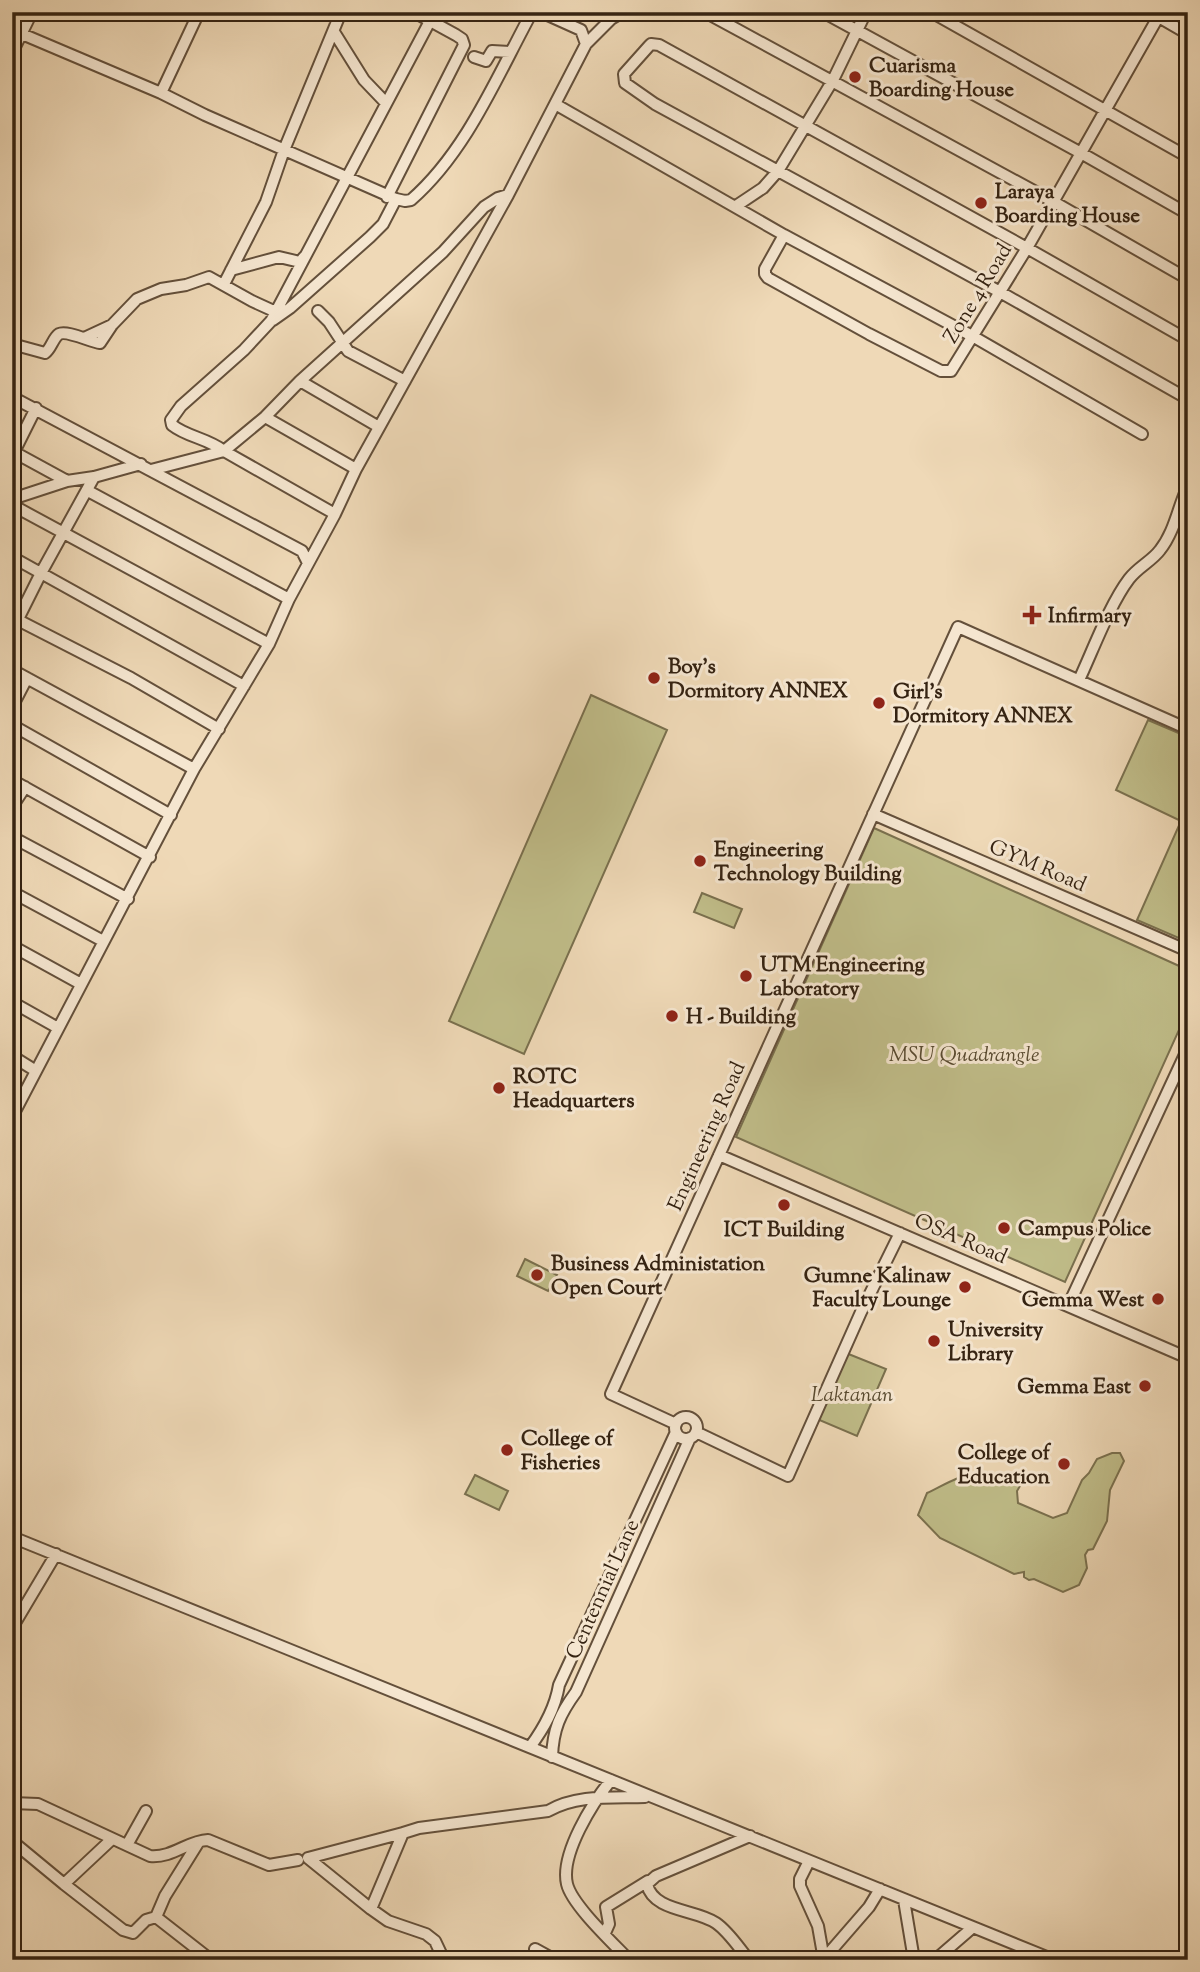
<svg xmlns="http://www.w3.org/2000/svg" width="1200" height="1972" font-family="'Sorts Mill Goudy',serif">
  <rect width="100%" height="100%" fill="#efd9b7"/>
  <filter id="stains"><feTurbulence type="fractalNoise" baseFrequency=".00286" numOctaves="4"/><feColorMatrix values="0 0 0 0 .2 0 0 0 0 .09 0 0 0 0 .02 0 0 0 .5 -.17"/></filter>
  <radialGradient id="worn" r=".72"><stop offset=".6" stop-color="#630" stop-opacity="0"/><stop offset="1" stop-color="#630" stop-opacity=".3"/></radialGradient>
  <path fill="#c0bd89" stroke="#7a704e" stroke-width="2" d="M591,695L667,730L524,1054L449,1021Z
    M1148,720L1188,737V942L1137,920L1181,821L1116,790Z
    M874,828L1188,970V1010L1065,1282L736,1137Z
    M702,893L742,909L734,928L694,912Z
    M525,1259L557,1275L548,1291L517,1276Z
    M846,1353L886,1369L857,1436L817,1419Z
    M1112,1453H1120L1124,1461L1110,1490L1107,1521L1093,1549L1088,1550L1085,1555L1087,1568L1079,1585L1063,1592L1034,1579L1029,1580L1024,1577V1572L1014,1574L940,1538L918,1515L927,1493C962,1476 985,1459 1020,1486L1017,1491L1018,1503L1053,1518L1067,1513L1082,1480L1089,1473L1097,1459Z
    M475,1475L508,1491L499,1510L465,1494Z"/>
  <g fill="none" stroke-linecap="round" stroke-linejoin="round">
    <defs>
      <path id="minor" d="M199,12L161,93L205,115L396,199
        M325,12L338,19
        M541,12L581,30L586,44
        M705,12L1054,202L1188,279
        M823,12L1081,153L1188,214
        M931,12L1188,157
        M1150,12L1188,34
        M334,32L364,80L385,102
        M22,34L161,93
        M12,53L32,12
        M474,57L486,61L492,51L510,52
        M555,104L784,235L974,337L1142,434
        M387,197L464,45L462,39L456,35L414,12
        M736,206L763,188L778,171L833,80L866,12
        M784,235L765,269V274L768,278L869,334L941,371H951L1027,248L1161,12
        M231,270L279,257L300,262L304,257
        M224,284L266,202L284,150L341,12
        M318,311L329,322L348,351L405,381
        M273,320L290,308L370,237L383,224L396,199L405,201L411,200C467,151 497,76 532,12
        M84,338L112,325
        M1188,340L1027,248L659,45L651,44L649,46L624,74L625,83L655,104L1000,292L1188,399
        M12,344L45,353C51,349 53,338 59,334C67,330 91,342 100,343L112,325L137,299L161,289L186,285L209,277L252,301L276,312
        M300,381L379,427
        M12,397L302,551L308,563
        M265,417L356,469
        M12,451L67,481
        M14,452L36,408
        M151,470L224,451L265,417L300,381L443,252L484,207L498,198L508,195
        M88,491L289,599
        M12,499L67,481L94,477L141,464
        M12,505L269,644
        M335,514L224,451C207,438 187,437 172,425L171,420L181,406L244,350L271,321L430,21
        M12,557L244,686
        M12,617L131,678L219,729
        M12,631L41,573L94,477
        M12,670L194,769
        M1079,680C1093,650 1110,604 1129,579C1138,567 1152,561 1160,550C1175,531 1178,507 1188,486
        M12,707L27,678
        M12,725L171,815
        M12,780L150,857
        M12,807L25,787
        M873,814L1188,951
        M12,837L128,899
        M12,892L103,941
        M12,946L81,984
        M12,1002L58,1028
        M12,1056L36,1071
        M12,1117L194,769L269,644L289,599L335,514L356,469L508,195L586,44L611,19L623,12
        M719,1155L1188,1358
        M1068,1306L1188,1048
        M675 1428a11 11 0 1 1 22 0a11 11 0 1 1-22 0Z
        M676,1424L611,1394L958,627L1188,729
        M696,1432L788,1476L861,1312L900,1233
        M12,1537L1054,1960
        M12,1628L56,1554
        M530,1747C544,1728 555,1709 559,1685L676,1432
        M552,1757C553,1729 560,1714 576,1692L690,1438
        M611,1780C593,1802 560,1854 567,1884C572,1905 613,1943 629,1960
        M12,1803L38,1804L150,1856C173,1858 187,1841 208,1840L269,1865L298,1860
        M12,1841L64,1884L112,1839
        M127,1845L146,1811
        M308,1858L371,1909L388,1921L426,1934L435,1941L444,1960
        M308,1858L403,1833
        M809,1861L800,1879V1886L818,1926L824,1960
        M64,1884L123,1930L133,1933L146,1920L156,1917L211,1960
        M904,1900L914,1960
        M371,1909L403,1833L419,1828L548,1811C577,1794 613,1798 645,1797
        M156,1917L165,1896L198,1843
        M605,1933L609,1924L606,1907L648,1881
        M535,1949L555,1960
        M749,1960C739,1948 729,1932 716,1923C696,1909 653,1912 647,1884L656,1876L750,1836
        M823,1960L869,1907L880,1889
        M935,1960L972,1928"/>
    </defs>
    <use href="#minor" stroke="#64503b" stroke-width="14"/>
    <use href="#minor" stroke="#f5e6d0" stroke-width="10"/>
  </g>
  <g fill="#8f2418" stroke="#f5e6d0" stroke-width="2.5">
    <circle cx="855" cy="77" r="7"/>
    <circle cx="981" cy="203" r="7"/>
    <path d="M1028.5 604.5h7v7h7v7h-7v7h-7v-7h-7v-7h7z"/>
    <circle cx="654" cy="678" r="7"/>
    <circle cx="879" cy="703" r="7"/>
    <circle cx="700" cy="861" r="7"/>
    <circle cx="746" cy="976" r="7"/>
    <circle cx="672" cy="1016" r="7"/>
    <circle cx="499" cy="1088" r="7"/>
    <circle cx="784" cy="1205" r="7"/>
    <circle cx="1004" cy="1228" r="7"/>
    <circle cx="537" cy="1275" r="7"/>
    <circle cx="965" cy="1287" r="7"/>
    <circle cx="1158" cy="1299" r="7"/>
    <circle cx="934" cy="1341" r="7"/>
    <circle cx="1145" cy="1386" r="7"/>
    <circle cx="507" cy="1450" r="7"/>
    <circle cx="1064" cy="1464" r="7"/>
  </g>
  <g text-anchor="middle" stroke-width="6" stroke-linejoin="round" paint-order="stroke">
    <g font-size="21" font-weight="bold" fill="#352312" stroke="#f5e6d0" text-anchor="start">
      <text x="869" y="72">Cuarisma<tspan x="869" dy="24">Boarding House</tspan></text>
      <text x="995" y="198">Laraya<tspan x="995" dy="24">Boarding House</tspan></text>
      <text x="1048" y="622">Infirmary</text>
      <text x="668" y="673">Boy's<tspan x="668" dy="24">Dormitory ANNEX</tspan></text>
      <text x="893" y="698">Girl's<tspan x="893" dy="24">Dormitory ANNEX</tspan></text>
      <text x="714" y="856">Engineering<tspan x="714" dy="24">Technology Building</tspan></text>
      <text x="760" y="971">UTM Engineering<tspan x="760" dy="24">Laboratory</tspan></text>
      <text x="686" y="1023">H - Building</text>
      <text x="513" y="1083">ROTC<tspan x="513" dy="24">Headquarters</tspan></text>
      <text x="1018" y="1235">Campus Police</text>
      <text x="784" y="1236" text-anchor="middle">ICT Building</text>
      <text x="551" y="1270">Business Administation<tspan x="551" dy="24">Open Court</tspan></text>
      <text x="951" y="1282" text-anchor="end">Gumne Kalinaw<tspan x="951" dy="24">Faculty Lounge</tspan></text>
      <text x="1144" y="1306" text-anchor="end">Gemma West</text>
      <text x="948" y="1336">University<tspan x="948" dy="24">Library</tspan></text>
      <text x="1131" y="1393" text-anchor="end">Gemma East</text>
      <text x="521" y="1445">College of<tspan x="521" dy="24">Fisheries</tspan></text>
      <text x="1050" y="1459" text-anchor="end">College of<tspan x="1050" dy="24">Education</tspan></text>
    </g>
    <g font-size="21" fill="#352312" stroke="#f5e6d0">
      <text transform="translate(977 293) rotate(-59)" y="7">Zone 4 Road</text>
      <text transform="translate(1038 865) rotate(23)" y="7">GYM Road</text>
      <text transform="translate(706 1136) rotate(-66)" y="7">Engineering Road</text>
      <text transform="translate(961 1238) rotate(23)" y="7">OSA Road</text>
      <text transform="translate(602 1589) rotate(-66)" y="7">Centennial Lane</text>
    </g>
    <g font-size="21" font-style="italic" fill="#584a30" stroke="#f5e6d0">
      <text x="964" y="1061">MSU Quadrangle</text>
      <text x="852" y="1401">Laktanan</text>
    </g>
  </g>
  <rect width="1200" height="1972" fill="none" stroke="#efd9b7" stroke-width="42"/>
  <rect x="14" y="14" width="1172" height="1944" fill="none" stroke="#352312" stroke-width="3.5"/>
  <rect x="21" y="21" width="1158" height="1930" fill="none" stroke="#352312" stroke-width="2"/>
  <rect width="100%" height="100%" filter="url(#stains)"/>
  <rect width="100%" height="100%" fill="url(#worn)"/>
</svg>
